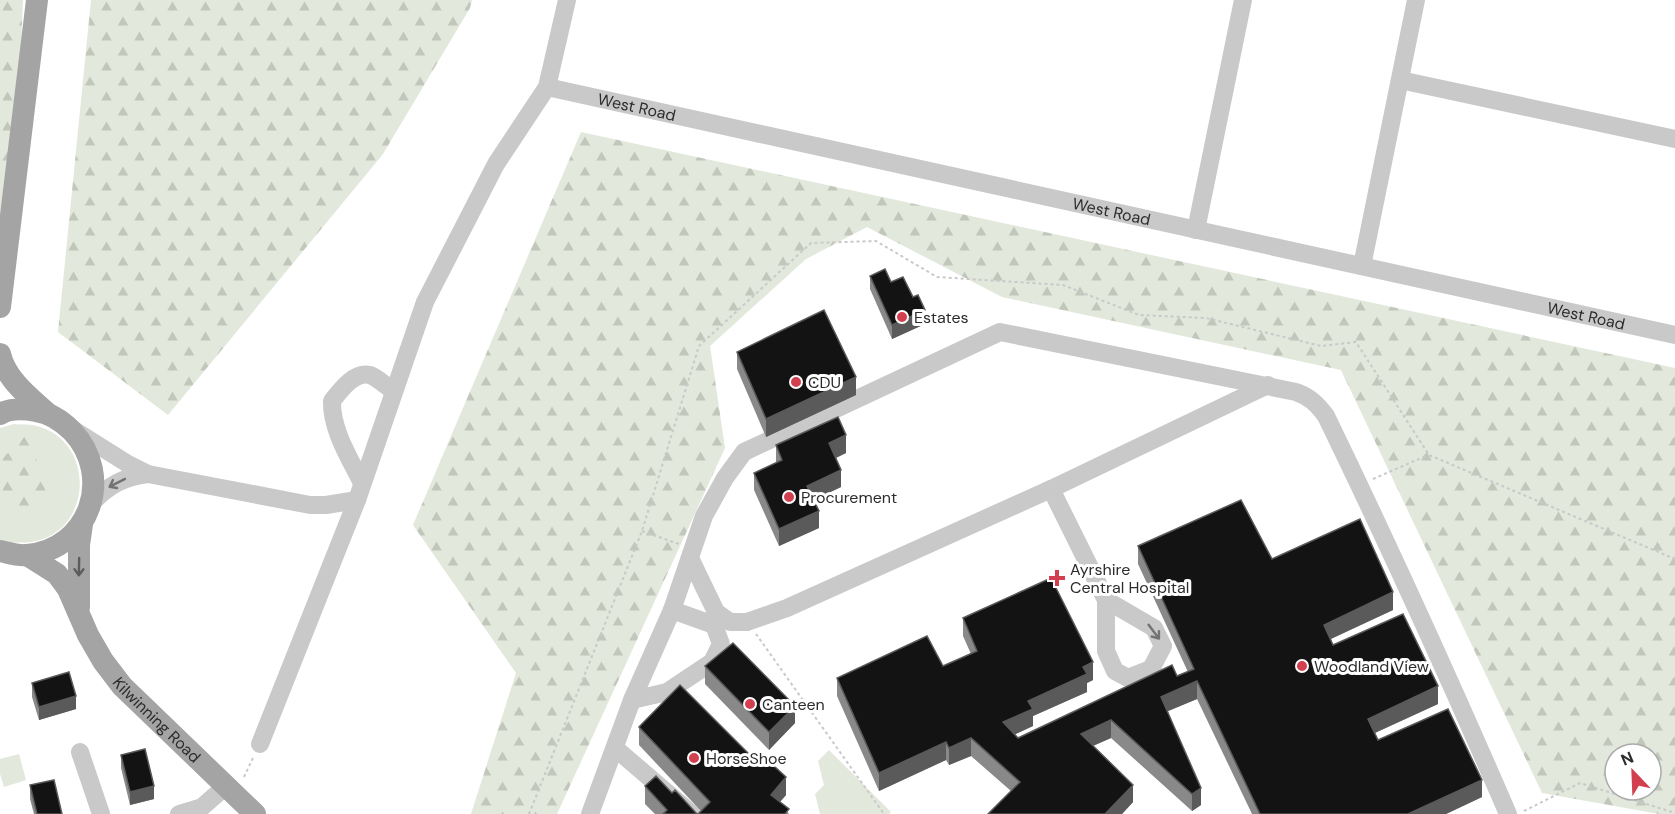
<svg xmlns="http://www.w3.org/2000/svg" width="1675" height="814" font-family="'DM Sans',sans-serif">
  <defs>
    <pattern id="forest-firs" width="22" height="20" patternUnits="userSpaceOnUse" patternTransform="scale(1.5)"><rect width="22" height="20" fill="#e2e8db"/><path d="M5 1l3.5 6h-7zM16 11l3.5 6h-7z" fill="#c2c7bc"/></pattern>
  </defs>
  <rect width="100%" height="100%" fill="#fff"/>
  <path fill="#e2e8db" d="M14,424C20,425 26,424 32,425C106,438 93,562 0,540V428Z
    M829,750L891,812L889,814H820L815,794L824,785L818,761Z
    M19,754L26,780L4,787L0,774V759Z"/>
  <path fill="url(#forest-firs)" fill-rule="evenodd" d="M0,0H23L21,47L0,228Z
    M91,0H472L470,8L383,154L168,415L58,332Z
    M581,132L1675,368V814H1659L1542,793L1341,370L1002,297L867,227L806,259L710,346L725,448L557,814H471L516,673L413,525ZM1615,754H1651V790H1615Z
    M28,433L50,501L39,512L0,501V461Z"/>
  <g fill="none" stroke-linecap="round" stroke-linejoin="round">
    <path stroke="#c9c9c9" stroke-width="2" stroke-dasharray="3 3" stroke-linecap="butt" d="M1373,479L1428,455
      M642,531L679,544
      M756,634L884,814
      M244,777L253,758
      M1524,811L1580,783L1675,813
      M529,814L642,531L699,346L811,243L876,241L937,277L1063,285L1139,315L1206,318L1321,346L1356,342L1429,455L1675,559"/>
    <g stroke="#c9c9c9" stroke-width="18">
      <path d="M1400,80L1675,139"/>
      <path id="s1" d="M547,87L1675,335"/>
      <path d="M1196,230L1243,0"/>
      <path d="M1362,266L1416,0"/>
      <path d="M74,430L128,464L148,474L310,505H326L357,500L425,302L496,164L547,87L567,0"/>
      <path d="M362,483C350,459 331,429 332,401C340,391 354,371 370,375C378,378 387,387 394,391"/>
      <path d="M1051,489L1106,600V651L1115,671L1128,678L1151,669L1163,646L1154,628L1106,600"/>
      <path d="M91,504C108,485 124,477 148,474"/>
      <path d="M690,558L716,612L730,622H747L787,608L1051,489L1268,385"/>
      <path d="M632,700L667,692L712,662L721,644L714,625L672,610"/>
      <path d="M260,744L357,500"/>
      <path d="M615,748L692,814"/>
      <path d="M80,752L101,814"/>
      <path d="M179,814L202,807L226,786"/>
      <path d="M590,814L632,700L672,610L704,516L725,478L744,452L1000,332L1296,392C1310,397 1317,404 1326,416C1390,548 1450,680 1508,814"/>
    </g>
    <g stroke="#a4a4a4" stroke-width="22">
      <path d="M0,307L37,0"/>
      <path d="M0,354C6,379 28,396 47,413"/>
      <path d="M0,414C10,408 25,409 36,411C50,413 62,421 72,431C114,475 91,549 27,555C18,556 9,553 0,551"/>
      <path id="s2" d="M27,555L57,574L68,589L88,635L103,661L122,686L255,814"/>
      <path d="M79,607V545L82,524"/>
    </g>
  </g>
  <path fill="#898989" d="M870,276L891,282L925,324L892,339L870,289Z
    M737,352L856,395L766,437L737,369Z
    M776,445L846,453L836,458L841,487L814,500L819,528L779,546L754,490V473L776,463Z
    M1138,546L1272,559L1393,610L1331,639L1333,645L1438,704L1375,733L1378,740L1482,797L1446,814H1252L1197,699L1168,711L1201,805L1192,811L1111,738L1093,746L1133,802L1122,814H988L1011,791L971,756L949,765L946,760L879,791L837,696V678L943,666L971,654L963,636V618L1093,680L1087,683V692L1033,716V726L1015,734L1018,738L1188,672L1138,564Z
    M705,666L795,723L769,750L705,684Z
    M32,683L76,709L39,720L32,697Z
    M639,727L786,795L780,802L789,814L701,811L639,745Z
    M121,755L154,799L130,805L121,768Z
    M30,785L62,814H34L30,799Z
    M645,786L697,814H655L645,804Z"/>
  <path fill="#5a5a5a" d="M925,310V324L892,339V325Z
    M856,377V395L766,437V419Z
    M846,435V453L829,461V443Z
    M841,470V487L807,503V486Z
    M819,511V528L779,546V529Z
    M1393,592V610L1324,642V625Z
    M1093,662V680L1087,683V692L1033,716V726L1003,740V722L1028,701L1083,667Z
    M1197,681V699L1161,714V697Z
    M1438,686V704L1368,736V719Z
    M76,696V709L39,720V707Z
    M795,706V723L769,750V732Z
    M1111,720V738L1081,751V734Z
    M971,738V756L949,765V748Z
    M946,742V760L879,791V773Z
    M786,777V795L771,812V795Z
    M1482,780V797L1446,814H1408Z
    M1133,785V802L1122,814H1105Z
    M154,786V799L130,805V792Z
    M1201,788V805L1192,811V794Z"/>
  <path fill="#131313" stroke="#5a5a5a" stroke-width="1.5" d="M885,269L891,282L903,277L913,297L918,295L925,310L892,325L870,276Z
    M824,310L856,377L766,419L737,352Z
    M838,417L846,435L829,443L841,470L807,486L819,511L779,529L754,473L782,460L776,445Z
    M1241,500L1272,559L1360,519L1393,592L1324,625L1333,645L1403,614L1438,686L1368,719L1378,740L1448,709L1482,780L1408,814H1260L1197,681L1161,697L1201,788L1192,794L1111,720L1081,734L1133,785L1105,814H988L1020,782L971,738L949,748L946,742L879,773L837,678L927,636L943,666L977,651L963,618L1051,578L1093,662L1083,667L1087,674L1028,701L1033,709L1003,722L1018,738L1172,665L1177,676L1194,669L1138,546Z
    M733,643L795,706L769,732L705,666Z
    M69,672L76,696L39,707L32,683Z
    M680,685L756,761L762,755L786,777L771,795L789,809L785,814H698L710,802L639,727Z
    M145,749L154,786L130,792L121,755Z
    M656,776L672,793L675,790L697,814H663L667,810L645,786Z
    M54,780L62,814H37L30,785Z"/>
  <defs><path id="oneway-shaft" d="M-6 0H5M1.5-3L5.5 0L1.5 3" fill="none" stroke-width="1.6" stroke-linecap="round" stroke-linejoin="round" transform="scale(1.5)"/></defs>
  <g stroke="#737373">
    <use href="#oneway-shaft" transform="translate(117 483) rotate(153)"/>
    <use href="#oneway-shaft" transform="translate(1154 632) rotate(53)"/>
  </g>
  <use stroke="#5c5c5c" href="#oneway-shaft" transform="translate(79 567) rotate(91)"/>
  <g fill="#d2404f" stroke="#fff" stroke-width="2">
    <circle cx="902" cy="317" r="6"/>
    <circle cx="796" cy="382" r="6"/>
    <circle cx="789" cy="497" r="6"/>
    <path d="M1054 569h6v6h6v6h-6v6h-6v-6h-6v-6h6z"/>
    <circle cx="1302" cy="666" r="6"/>
    <circle cx="750" cy="704" r="6"/>
    <circle cx="694" cy="758" r="6"/>
  </g>
  <g text-anchor="middle" stroke-width="6" stroke-linejoin="round" paint-order="stroke">
    <g font-size="16" fill="#2c2c2c" stroke="#fff">
      <text dy="6" stroke="none"><textPath href="#s1" startOffset="92">West Road</textPath></text>
      <text dy="6" stroke="none"><textPath href="#s1" startOffset="578">West Road</textPath></text>
      <text dy="6" stroke="none"><textPath href="#s1" startOffset="1064">West Road</textPath></text>
      <text dy="6" stroke="none"><textPath href="#s2" startOffset="214">Kilwinning Road</textPath></text>
    </g>
    <g font-size="16" fill="#2c2c2c" stroke="#fff" text-anchor="start">
      <text x="914" y="323">Estates</text>
      <text x="808" y="388">CDU</text>
      <text x="801" y="503">Procurement</text>
      <text x="1070" y="575">Ayrshire<tspan x="1070" dy="18">Central Hospital</tspan></text>
      <text x="1314" y="672">Woodland View</text>
      <text x="762" y="710">Canteen</text>
      <text x="706" y="764">HorseShoe</text>
    </g>
  </g>
  <g transform="translate(1633 772) rotate(337)"><circle r="28" fill="#ffffff" stroke="#ababab" stroke-width="1.5"/>
  <path d="M0-4.5L10 22L0 15L-10 22Z" fill="#d2404f"/>
  <text y="-9" font-size="16" font-weight="bold" text-anchor="middle" fill="#2c2c2c">N</text>
  </g>
</svg>
